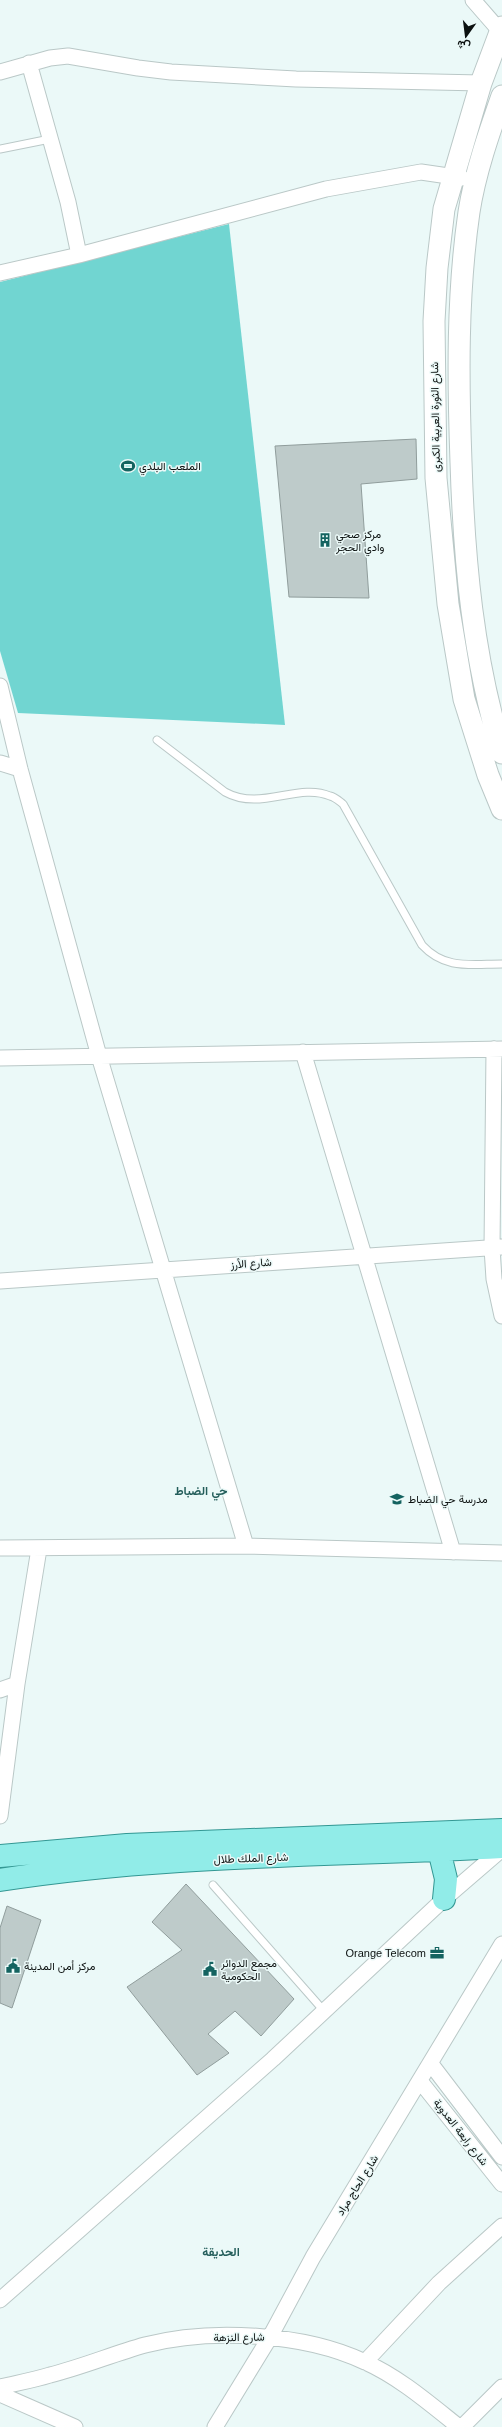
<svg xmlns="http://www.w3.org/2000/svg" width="502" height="2427" font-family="Helvetica,Vazirmatn,sans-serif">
  <rect width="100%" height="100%" fill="#ebf9f8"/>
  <path fill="#71d5d1" d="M229,224L285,725L18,713L0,651V282Z"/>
  <path fill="#becbca" stroke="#909d9c" d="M416,439L417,479L361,484L369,598L289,597L275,446Z
    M186,1884L294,1999L261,2036L235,2011L208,2034L229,2053L197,2075L127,1987L182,1950L152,1922Z
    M7,1906L41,1920L12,2008L0,2003V1928Z"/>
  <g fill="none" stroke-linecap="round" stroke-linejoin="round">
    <defs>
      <path id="lane" d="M0,149L50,139
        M157,740L225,792C261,812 298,782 330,796C335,797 339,801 343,804L422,945C445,970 471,964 502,964
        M213,1885L324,2011"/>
      <path id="street" d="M473,0L500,31
        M29,63L68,202L79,255
        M0,72L50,58L68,56L138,68L171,72L296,79L481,83
        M0,273L79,255L326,189L421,172L462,178
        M0,686L20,769L99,1056L246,1546
        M0,763L20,769
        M494,1049L492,1248L494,1279L502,1316
        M303,1052L453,1552
        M0,1058L502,1049
        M0,1281L502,1247
        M0,1548L246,1546L502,1553
        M0,1690L17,1684
        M0,1816L17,1684L39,1549
        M431,2064L502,2157
        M420,2081L502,2184
        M0,2300L273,2059L444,1899L502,1849
        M365,2362L439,2283L502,2226
        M0,2387C17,2383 34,2380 50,2375C82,2367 113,2354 145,2345C210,2328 304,2333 365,2362C399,2377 430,2404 459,2427
        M0,2394L75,2427
        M215,2427L270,2337L313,2257L502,1944
        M462,2427L502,2387"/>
      <path id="secondary" d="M502,27L481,83L444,209L437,268L434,321L436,478L448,604L464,699L488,775L502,809
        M502,96C489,133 475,173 469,212C457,295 458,379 461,462C464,561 473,658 502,753"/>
      <path id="primary" d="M439,1850L446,1879L444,1899
        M0,1856L127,1845L502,1830
        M0,1880C166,1854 335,1856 502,1847"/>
    </defs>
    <use href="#lane" stroke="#bac8c7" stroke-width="9"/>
    <use href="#street" stroke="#bac8c7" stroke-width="17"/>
    <use href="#secondary" stroke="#bac8c7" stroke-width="23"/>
    <use href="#primary" stroke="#339793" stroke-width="24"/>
    <use href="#lane" stroke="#fff" stroke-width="7"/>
    <use href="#street" stroke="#fff" stroke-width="15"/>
    <use href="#secondary" stroke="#fff" stroke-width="21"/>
    <use href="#primary" stroke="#91ece8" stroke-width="22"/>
  </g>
  <defs>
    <symbol id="stadium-bare" viewBox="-9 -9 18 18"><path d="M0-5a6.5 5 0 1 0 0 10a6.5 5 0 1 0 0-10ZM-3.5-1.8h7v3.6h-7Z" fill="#146360" stroke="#ebf9f8" stroke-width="2.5" paint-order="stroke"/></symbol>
    <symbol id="building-bare" viewBox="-9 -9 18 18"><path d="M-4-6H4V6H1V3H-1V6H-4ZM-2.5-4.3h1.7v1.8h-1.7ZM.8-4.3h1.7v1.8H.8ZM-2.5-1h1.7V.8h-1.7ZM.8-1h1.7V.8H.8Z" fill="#146360" stroke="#ebf9f8" stroke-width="2.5" paint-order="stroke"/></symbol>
    <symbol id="school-bare" viewBox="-9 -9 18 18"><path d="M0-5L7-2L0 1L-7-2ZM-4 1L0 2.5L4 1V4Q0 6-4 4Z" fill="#146360" stroke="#ebf9f8" stroke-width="2.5" paint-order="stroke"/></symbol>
    <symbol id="office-bare" viewBox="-9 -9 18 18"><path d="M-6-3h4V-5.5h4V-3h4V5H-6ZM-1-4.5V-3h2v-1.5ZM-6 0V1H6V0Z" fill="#146360" stroke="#ebf9f8" stroke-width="2.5" paint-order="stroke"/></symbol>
    <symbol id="civic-bare" viewBox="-9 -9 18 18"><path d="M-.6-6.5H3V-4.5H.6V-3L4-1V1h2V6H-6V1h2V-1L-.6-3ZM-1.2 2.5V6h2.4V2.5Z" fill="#146360" stroke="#ebf9f8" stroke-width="2.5" paint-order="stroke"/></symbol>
  </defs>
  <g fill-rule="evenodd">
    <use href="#stadium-bare" x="118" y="456" width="20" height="20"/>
    <use href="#building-bare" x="315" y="530" width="20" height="20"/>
    <use href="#school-bare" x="387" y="1489" width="20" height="20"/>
    <use href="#office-bare" x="427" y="1943" width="20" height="20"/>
    <use href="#civic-bare" x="3" y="1956" width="20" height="20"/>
    <use href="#civic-bare" x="200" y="1959" width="20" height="20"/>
  </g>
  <g text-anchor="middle" stroke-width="3" stroke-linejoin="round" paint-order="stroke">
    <g font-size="11" fill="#0c1110" stroke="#ebf9f8">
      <text transform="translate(435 417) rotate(-91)" y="4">شارع الثورة العربية الكبرى</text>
      <text transform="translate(251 1263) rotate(-4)" y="4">شارع الأرز</text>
      <text transform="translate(251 1858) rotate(-2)" y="4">شارع الملك طلال</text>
      <text transform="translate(461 2132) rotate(52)" y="4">شارع رابعة العدوية</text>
      <text transform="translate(357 2185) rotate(-58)" y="4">شارع الحاج مراد</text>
      <text transform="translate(239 2337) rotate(-1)" y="4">شارع النزهة</text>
    </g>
    <g font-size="11" fill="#0c1110" stroke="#ebf9f8" text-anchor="start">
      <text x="139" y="470">الملعب البلدي</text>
      <text x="336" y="538">مركز صحي<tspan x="336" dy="13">وادي الحجر</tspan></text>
      <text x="408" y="1503">مدرسة حي الضباط</text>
      <text x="426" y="1957" text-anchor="end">Orange Telecom</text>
      <text x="221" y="1967">مجمع الدوائر<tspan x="221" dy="13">الحكومية</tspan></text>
      <text x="24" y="1970">مركز أمن المدينة</text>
    </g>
    <g font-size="12" font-weight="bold" fill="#245e5b" stroke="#ebf9f8">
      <text x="201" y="1495">حي الضباط</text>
      <text x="221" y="2256">الحديقة</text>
    </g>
  </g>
  <g transform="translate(466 36) rotate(194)" stroke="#ebf9f8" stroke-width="3" paint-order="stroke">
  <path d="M0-3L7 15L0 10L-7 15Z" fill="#0c1110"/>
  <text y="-6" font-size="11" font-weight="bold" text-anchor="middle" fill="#0c1110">ش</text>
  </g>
</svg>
